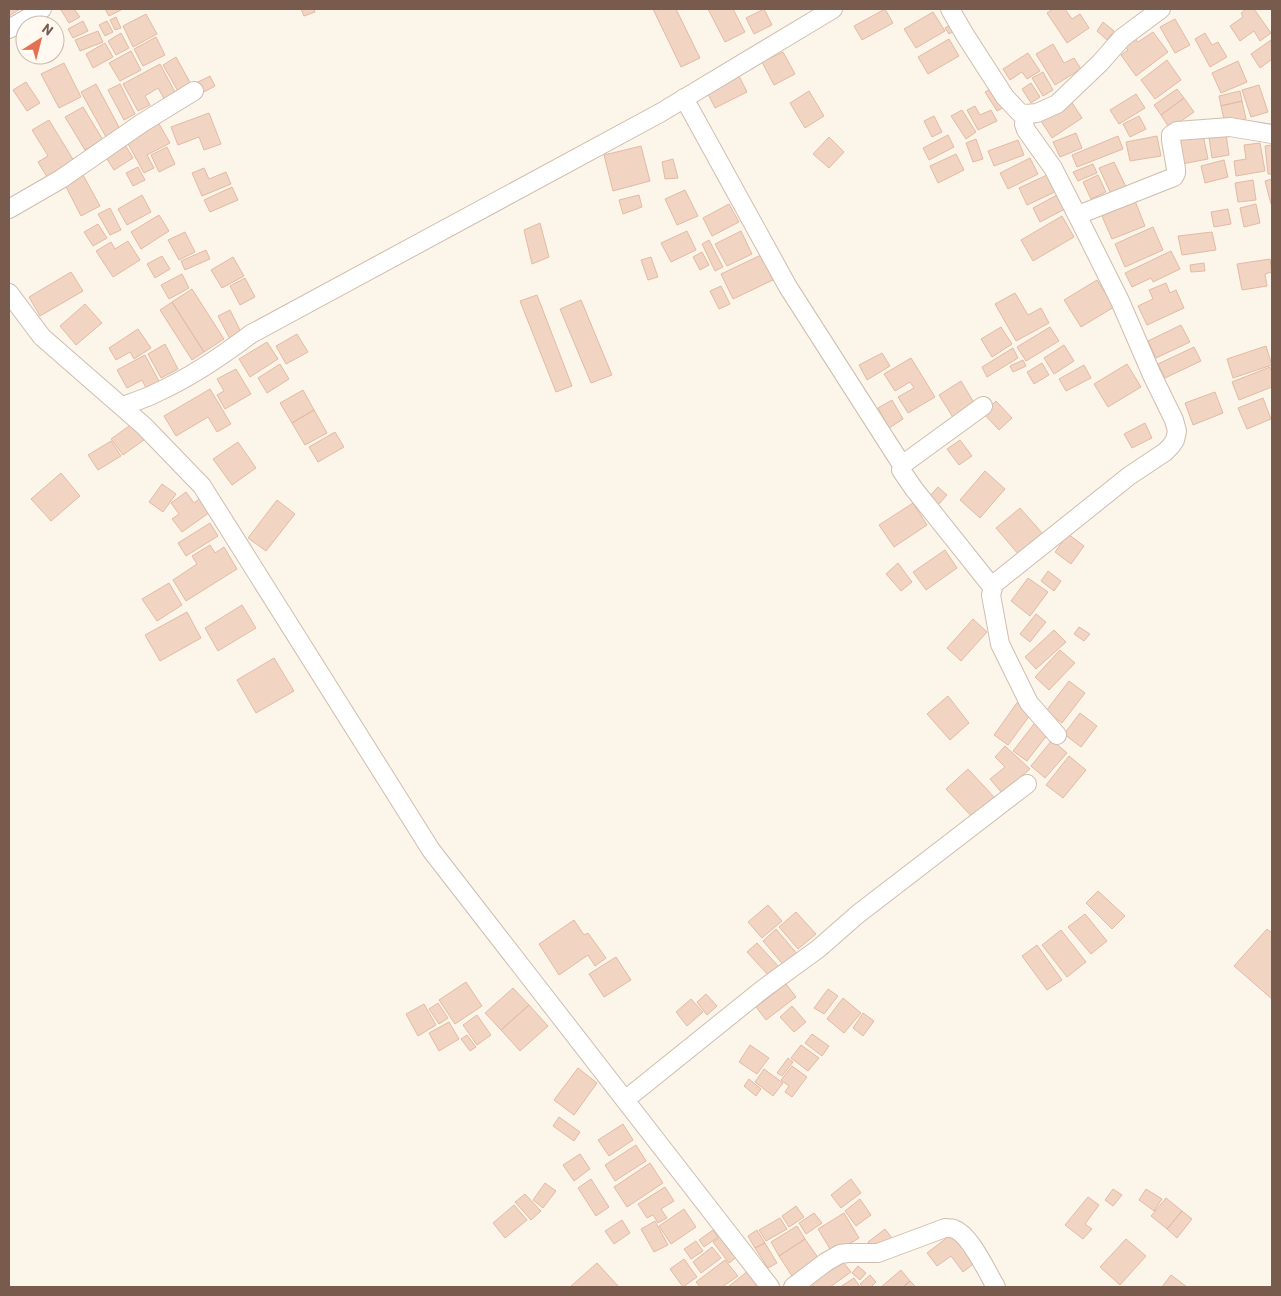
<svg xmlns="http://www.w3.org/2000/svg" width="1281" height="1296" font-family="Barlow,sans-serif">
  <rect width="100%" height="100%" fill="#fcf5ea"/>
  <path fill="#f2d4c2" stroke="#e4baa2" d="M9,9H20L9,16Z
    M64,9H74L80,17L69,23L61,10Z
    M105,9H123L109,16Z
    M301,9H314L315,12L304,16Z
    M653,9H676L700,58L681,67Z
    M708,9H733L745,32L725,42Z
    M764,9L772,25L754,34L746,18Z
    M885,9L893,23L862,40L854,26Z
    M1053,9H1065L1072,19L1080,14L1089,28L1067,43L1047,13Z
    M1246,9H1254L1271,33L1260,41L1254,31L1240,41L1230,26L1243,17L1241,13Z
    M933,12L945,31L916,48L904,29Z
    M146,14L157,34L133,47L123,26Z
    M116,17L121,28L115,30L110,20Z
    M1175,19L1190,45L1175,53L1160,27Z
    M83,21L88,31L73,38L68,29Z
    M107,21L113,32L105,36L99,25Z
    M955,22L959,28L949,34L945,28Z
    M1103,22L1114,31L1107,40L1097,31Z
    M98,31L103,42L80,51L75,40Z
    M1153,32L1168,52L1136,76L1121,55L1128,50L1123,44L1133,36L1138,42Z
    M121,33L129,48L116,55L108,41Z
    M1205,33L1212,45L1218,42L1227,57L1210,67L1195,39Z
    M156,37L165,55L143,66L134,49Z
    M949,39L959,56L928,74L918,57Z
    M1271,40L1272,62L1271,60L1260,68L1251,54Z
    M105,43L113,57L93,68L86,54Z
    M1053,44L1064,63L1074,58L1081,69L1055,85L1036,54Z
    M131,51L141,70L120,81L109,63Z
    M783,52L795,74L774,85L762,62Z
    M1028,53L1040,71L1027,79L1022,72L1010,80L1003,69Z
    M176,57L192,86L179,93L163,65Z
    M1167,60L1181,80L1155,99L1141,80Z
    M1238,61L1247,82L1221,93L1212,73Z
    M64,63L81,97L59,108L41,74Z
    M160,64L176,94L165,100L158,88L145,96L150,105L138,111L123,84Z
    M1043,72L1053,90L1043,96L1032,78Z
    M738,74L747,92L715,108L706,90Z
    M210,76L215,86L202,93L196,83Z
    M26,82L40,103L27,111L13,90Z
    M1031,83L1040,97L1031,103L1022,89Z
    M96,84L120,129L106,137L81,92Z
    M120,84L135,114L124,120L108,90Z
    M1259,85L1268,112L1251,117L1242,90Z
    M995,87L1006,106L997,111L985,92Z
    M1177,89L1184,98L1161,115L1154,105Z
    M809,91L824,116L805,128L790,103Z
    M1240,91L1242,101L1221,106L1219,96Z
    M1136,94L1145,108L1119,124L1110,110Z
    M1184,98L1194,112L1170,129L1161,115Z
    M1071,101L1082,118L1052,138L1041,121Z
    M1242,101L1246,119L1225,124L1221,106Z
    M975,106L980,115L991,110L997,121L978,130L967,110Z
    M83,107L103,140L85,150L65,117Z
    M962,110L976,132L966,139L951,116Z
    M209,113L221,144L204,150L199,137L178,145L171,127Z
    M934,116L942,132L932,137L924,121Z
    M1139,116L1146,129L1130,137L1123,124Z
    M49,120L74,161L47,177L38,162L48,156L32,130Z
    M158,122L170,143L147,155L154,168L144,173L126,140Z
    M1076,133L1082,148L1060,157L1053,142Z
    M1226,134L1229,155L1212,158L1209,137Z
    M948,135L954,147L929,160L923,148Z
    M1203,135L1208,159L1182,164L1177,141Z
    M1118,136L1123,149L1077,167L1072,155Z
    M1157,136L1161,156L1130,161L1126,142Z
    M829,137L844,152L829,168L813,154Z
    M976,139L983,159L973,162L966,143Z
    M1018,140L1024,155L994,166L988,151Z
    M124,143L133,158L114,170L105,156Z
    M1260,143L1265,171L1236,176L1234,161L1246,159L1244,145Z
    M1272,145V174H1268L1265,146Z
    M641,146L650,181L613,191L604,155Z
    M167,147L175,164L159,172L151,155Z
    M956,154L964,170L938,183L930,166Z
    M1030,158L1038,174L1008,189L1000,173Z
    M673,159L678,178L665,179L662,162Z
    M1224,160L1228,177L1205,183L1201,166Z
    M1114,162L1127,189L1112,196L1099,168Z
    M1093,164L1097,173L1078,181L1073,172Z
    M138,167L145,180L133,186L126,173Z
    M204,168L209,179L226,172L231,184L202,196L192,173Z
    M82,173L100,206L81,216L64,183Z
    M1047,175L1055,192L1027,205L1019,188Z
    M1098,175L1106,192L1091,199L1083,182Z
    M1272,179V204H1271L1265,181Z
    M1253,180L1256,200L1238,202L1235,183Z
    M232,187L238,200L210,212L204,200Z
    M685,190L698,216L677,225L665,199Z
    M142,195L151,212L127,225L118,209Z
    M639,195L642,207L623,214L619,200Z
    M1057,195L1065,209L1040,222L1033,208Z
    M1135,201L1145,226L1112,239L1101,214Z
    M729,204L739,222L712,236L703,218Z
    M1256,204L1260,223L1244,227L1240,208Z
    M110,208L121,230L110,235L98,214Z
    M1228,209L1231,224L1214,227L1211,212Z
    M159,215L169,231L141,249L131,232Z
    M1062,216L1074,237L1033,261L1021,240Z
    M540,223L549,257L532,264L524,230Z
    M98,224L107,238L93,246L84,232Z
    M1153,227L1163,250L1125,267L1115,244Z
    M687,231L696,250L671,262L661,243Z
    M741,231L752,254L727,266L715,244Z
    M185,232L195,252L179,260L168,240Z
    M1212,232L1216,250L1182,255L1178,236Z
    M709,240L723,267L715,271L702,244Z
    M128,241L140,260L113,277L96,251L111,242L115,249Z
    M206,250L210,259L185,270L181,261Z
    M1171,251L1180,269L1153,282L1151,278L1132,287L1125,273Z
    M702,252L709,265L700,270L693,257Z
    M761,255L773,280L733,299L721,274Z
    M162,256L170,269L155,278L147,264Z
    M233,257L244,276L222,288L211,270Z
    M651,257L658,277L648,280L641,260Z
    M1270,259L1272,272L1265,274L1267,286L1242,290L1237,264Z
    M1204,263L1205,271L1191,272L1190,265Z
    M71,272L83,291L40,316L29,297Z
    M182,274L189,288L169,299L161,285Z
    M245,278L255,297L240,305L230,286Z
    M1097,280L1114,307L1081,327L1064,300Z
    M1166,283L1170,293L1176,290L1184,308L1147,325L1138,306L1153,299L1149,290Z
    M721,286L730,304L719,309L710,291Z
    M192,289L224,339L204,352L172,302Z
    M1015,293L1028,315L1041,308L1049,323L1016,341L995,304Z
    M537,295L572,386L556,392L520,301Z
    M581,300L612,375L591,383L560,309Z
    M172,302L204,352L192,360L160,310Z
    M85,304L102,323L76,345L60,326Z
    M230,310L243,336L231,341L218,316Z
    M1181,325L1190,342L1156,358L1148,341Z
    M1001,327L1012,344L992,357L981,339Z
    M1050,327L1059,341L1026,361L1017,347Z
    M138,329L151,348L134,359L130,352L116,360L109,348Z
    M297,334L308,352L286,364L276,346Z
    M267,342L278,359L250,377L239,359Z
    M165,344L178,369L161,378L148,354Z
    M1064,345L1074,361L1054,374L1044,358Z
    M1266,346L1272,365L1233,378L1227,359Z
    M1194,347L1201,361L1165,378L1158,364Z
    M1013,348L1018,358L987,377L982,367Z
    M882,353L890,366L867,380L859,365Z
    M145,355L161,385L148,392L142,380L127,388L117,370Z
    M911,358L935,397L908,413L898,397L914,388L910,382L895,391L884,374Z
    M1023,360L1026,366L1013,372L1010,366Z
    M1042,363L1049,375L1034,384L1027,372Z
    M280,364L289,379L267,393L258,378Z
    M1127,364L1141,387L1108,407L1094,384Z
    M1084,365L1091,378L1066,391L1059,379Z
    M1270,367L1272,373V387L1239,400L1232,382Z
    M236,369L251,394L225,409L217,395L224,391L217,379Z
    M961,381L976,406L954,419L939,395Z
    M210,389L231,424L217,432L208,417L176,436L164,416Z
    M303,390L314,410L292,423L280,403Z
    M1215,392L1223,413L1193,425L1185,403Z
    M1263,398L1271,419L1247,429L1238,408Z
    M892,400L903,419L889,428L878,408Z
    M996,401L1012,418L999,430L983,413Z
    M314,410L327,433L305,445L292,423Z
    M136,421L148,437L123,455L111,439Z
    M1145,423L1152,438L1132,448L1124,434Z
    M335,432L344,447L318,462L309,447Z
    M960,440L972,456L959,465L947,449Z
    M111,441L121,456L98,470L88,455Z
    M238,442L256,468L232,485L213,459Z
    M985,471L1005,489L980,518L960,500Z
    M61,473L80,496L51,521L31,499Z
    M162,484L176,494L163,512L149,502Z
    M938,487L947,495L938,505L929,497Z
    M186,492L194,503L203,496L213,510L182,532L172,519L179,514L171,503Z
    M277,500L295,514L266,551L248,538Z
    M913,503L927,525L894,547L879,525Z
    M1020,508L1043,534L1019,555L996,528Z
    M210,523L218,536L186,556L178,543Z
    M1068,534L1084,546L1071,564L1055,552Z
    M210,545L215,553L224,547L237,569L186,601L173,580L197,564L192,556Z
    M945,550L957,568L926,590L913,572Z
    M898,563L912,582L901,591L886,574Z
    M1048,571L1061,581L1054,591L1041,581Z
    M1028,578L1048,592L1030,616L1011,601Z
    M169,583L182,605L157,621L142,599Z
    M242,605L256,628L218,651L205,628Z
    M187,612L201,638L160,661L145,635Z
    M1036,614L1046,622L1030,642L1020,634Z
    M973,619L987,632L961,661L947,648Z
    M1079,627L1090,634L1084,641L1074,634Z
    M1054,630L1066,642L1036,669L1025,657Z
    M1060,650L1075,663L1049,690L1035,677Z
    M274,658L294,691L256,713L237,680Z
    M1069,681L1085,693L1062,723L1046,711Z
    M948,696L969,723L950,740L927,714Z
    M1019,700L1033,711L1008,745L994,735Z
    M1080,713L1097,726L1081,747L1064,734Z
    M1037,720L1051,730L1027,761L1013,751Z
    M1052,740L1067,753L1045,778L1031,766Z
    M1005,746L1030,769L1002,793L990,779L1005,767L995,757Z
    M1069,756L1086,770L1063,798L1046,785Z
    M968,769L995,798L973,818L946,789Z
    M1098,891L1125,916L1112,929L1086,903Z
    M768,905L782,921L762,938L748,922Z
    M796,912L816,934L798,949L779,927Z
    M1085,914L1107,941L1091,954L1068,927Z
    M574,920L584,935L588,933L606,958L595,966L588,955L559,975L539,944Z
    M776,929L799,956L786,968L763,941Z
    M1267,929L1272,933V999L1234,966Z
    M1061,930L1086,962L1067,977L1042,945Z
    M757,943L780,968L770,977L747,952Z
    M1037,945L1062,980L1047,990L1022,956Z
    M616,957L631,980L604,997L589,974Z
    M466,982L482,1006L455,1024L439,1000Z
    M786,984L796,997L766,1020L756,1007Z
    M513,988L529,1005L501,1030L485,1013Z
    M828,989L838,996L824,1014L814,1008Z
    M706,994L717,1006L707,1015L697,1002Z
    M843,998L861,1013L844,1033L827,1019Z
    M691,999L703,1012L687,1026L676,1012Z
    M438,1003L448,1018L439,1024L429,1009Z
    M424,1004L436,1025L418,1036L406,1014Z
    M529,1005L548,1026L520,1051L501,1030Z
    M792,1006L806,1022L794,1032L780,1017Z
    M863,1013L874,1021L863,1036L853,1028Z
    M477,1015L491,1035L477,1045L463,1025Z
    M449,1022L459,1039L439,1051L429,1033Z
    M812,1034L829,1046L822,1056L805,1043Z
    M467,1035L476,1047L470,1051L461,1039Z
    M750,1045L769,1058L757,1074L739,1062Z
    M801,1045L819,1058L808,1071L791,1058Z
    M788,1058L793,1062L782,1076L777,1073Z
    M792,1066L807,1077L792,1097L785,1092L789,1086L781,1080Z
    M578,1068L597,1083L574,1115L554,1100Z
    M764,1069L783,1083L773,1096L755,1082Z
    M749,1079L761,1089L756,1096L744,1086Z
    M559,1117L580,1132L574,1141L553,1126Z
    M623,1124L633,1140L609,1156L598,1140Z
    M636,1145L646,1161L615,1181L605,1165Z
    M580,1154L590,1169L574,1181L563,1165Z
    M650,1163L663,1183L627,1207L614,1187Z
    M591,1179L609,1207L596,1216L578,1188Z
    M851,1179L861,1193L841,1208L831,1195Z
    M545,1183L556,1191L543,1208L533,1200Z
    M665,1187L674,1201L661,1209L667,1218L658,1223L653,1215L647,1218L638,1204Z
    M1113,1189L1122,1195L1113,1206L1105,1200Z
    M1146,1189L1162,1199L1154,1211L1139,1200Z
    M525,1194L541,1211L531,1220L515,1202Z
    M1088,1197L1099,1205L1085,1224L1092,1229L1083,1239L1065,1225Z
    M1166,1198L1182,1211L1167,1229L1151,1216Z
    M860,1199L871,1215L856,1226L845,1211Z
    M514,1205L527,1220L505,1238L493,1223Z
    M796,1206L804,1217L789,1227L782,1216Z
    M684,1209L696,1227L671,1244L659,1226Z
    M1182,1211L1192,1219L1177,1238L1167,1229Z
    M814,1213L822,1223L806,1234L799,1223Z
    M844,1213L859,1238L833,1254L818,1229Z
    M780,1218L787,1229L766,1241L759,1230Z
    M622,1220L630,1233L614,1244L605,1231Z
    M655,1221L668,1245L654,1252L641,1229Z
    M797,1226L805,1239L779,1256L771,1242Z
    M885,1229L892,1238L875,1251L868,1242Z
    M713,1230L718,1237L704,1247L699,1240Z
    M757,1230L765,1243L755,1248L748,1236Z
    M953,1233L976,1262L963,1272L951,1256L937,1266L927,1253Z
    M723,1235L739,1255L729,1263L713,1242Z
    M805,1239L821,1262L794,1279L779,1256Z
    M1126,1239L1146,1256L1120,1285L1100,1267Z
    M696,1241L703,1251L691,1259L684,1249Z
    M765,1243L777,1263L768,1268L755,1248Z
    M712,1247L721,1258L701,1273L693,1262Z
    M839,1257L851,1272L830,1287H814L809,1279Z
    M684,1259L697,1277L683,1287L670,1269Z
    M725,1260L738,1276L722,1287H700L696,1282Z
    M597,1263L619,1287H570Z
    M858,1266L866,1273L860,1280L852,1273Z
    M749,1270L764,1287H728Z
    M901,1270L910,1281L903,1287H881Z
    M870,1275L876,1282L871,1287H863L860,1284Z
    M1171,1275L1187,1287H1162Z
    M854,1278L860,1287H840Z
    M910,1281L916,1287H903Z"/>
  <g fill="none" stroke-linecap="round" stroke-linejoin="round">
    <defs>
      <path id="minor" d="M950,9L965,35L1005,97L1020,113L1026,114L1037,113L1057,104L1100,63L1122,38L1161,9
        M9,29L28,18L42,9
        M684,98L788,287L902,465
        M1026,114L1024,124L1026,130L1053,168L1080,221L1120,301L1152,375L1174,420L1177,431L1175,440L1171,446L1165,452L1129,476L994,584L991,595L1000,644L1029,703L1057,735
        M9,209L61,179L142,123L194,91
        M1078,215L1174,177L1176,173V169L1171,140V135L1177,131L1230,127L1272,134
        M9,293L42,337L144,426L202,486L431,850L770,1287
        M122,406C134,402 147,398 158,392C191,377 222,356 251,334L660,113L833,9
        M983,406L902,465L901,470L914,489L993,588
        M625,1100L763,989L818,949L858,914L1027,784
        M793,1287L826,1262L840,1254L848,1253H878L945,1228C947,1228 952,1228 954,1229C970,1234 987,1272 996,1287"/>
    </defs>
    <use href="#minor" stroke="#cfbdaf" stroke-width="20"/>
    <use href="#minor" stroke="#fff" stroke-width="18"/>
  </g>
  <rect width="1281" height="1296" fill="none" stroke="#785b4d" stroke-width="20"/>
  <g transform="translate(40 40) rotate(36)"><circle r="24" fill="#fff9f1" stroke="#c9baaf"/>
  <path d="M0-4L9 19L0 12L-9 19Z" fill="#e47052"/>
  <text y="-8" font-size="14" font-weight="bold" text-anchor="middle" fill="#785b4d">N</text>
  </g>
</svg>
